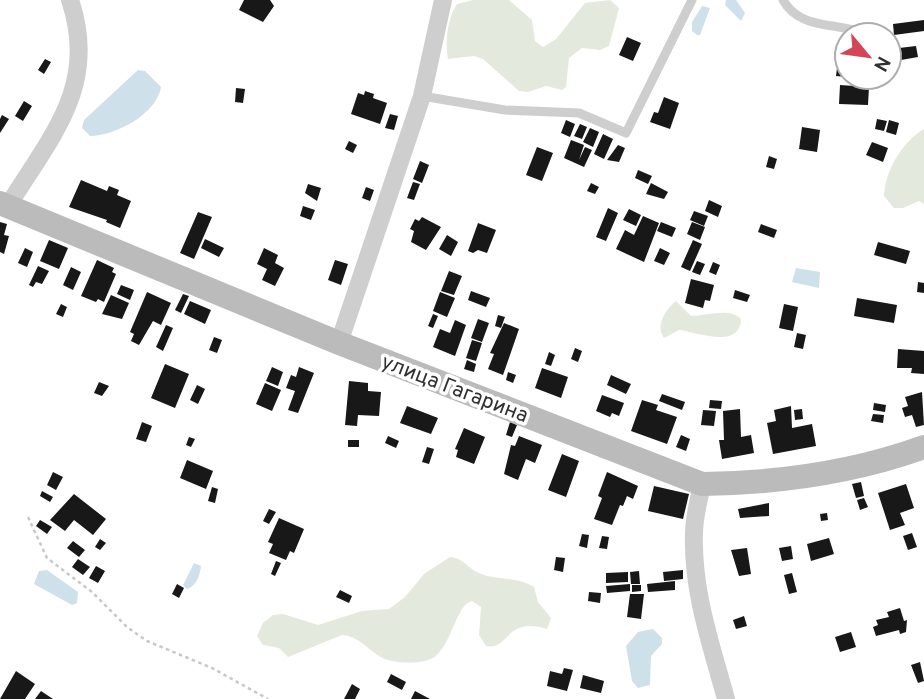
<svg xmlns="http://www.w3.org/2000/svg" width="924" height="699" font-family="Overpass,sans-serif">
  <rect width="100%" height="100%" fill="#fff"/>
  <path fill="#e4e9dd" d="M473,0H509L532,20L535,41L543,47L556,39L585,3L610,0L619,8L609,46L600,50L582,48L569,58L566,87L562,90L546,86L528,92L519,91L483,59L474,56L448,59C445,42 447,19 457,4Z
    M924,129V204L919,201L903,208H894L884,196C885,171 902,142 924,129Z
    M676,301L691,316C707,316 729,307 741,319C740,350 697,332 679,330L664,338C655,326 665,310 676,301Z
    M450,557C464,558 467,568 479,573C497,581 517,576 534,587L538,602L551,618L547,629C505,616 509,651 486,646L479,635L481,607L472,601C456,604 452,646 433,658C420,665 391,664 379,656C365,647 360,637 342,635L288,657L279,648L263,645L257,636L263,623L273,615L283,614L318,625L362,611L389,609L405,597L424,574Z"/>
  <path fill="#cee1ea" d="M726,0H736L745,13L741,21L725,5Z
    M702,6L710,8L700,35H697L692,31V22Z
    M138,70L145,71L161,87C157,114 115,136 90,136L82,128L84,120Z
    M796,268L820,272L819,288L792,282Z
    M194,563L201,566C200,574 197,586 187,589L183,585Z
    M47,570L78,592L77,603L72,605L34,584L39,571Z
    M653,629L662,638V644L651,656L650,685L638,688L632,681L626,646L638,632Z"/>
  <path fill="#181818" d="M244,0H270L274,6L263,22L239,10Z
    M924,20V31L894,35L893,24Z
    M627,37L641,43L633,61L619,55Z
    M916,46L918,57L901,60L899,48Z
    M843,51L847,52V77L836,76L837,68L842,69Z
    M45,59L51,62L44,74L38,70Z
    M851,77H871V82L851,80Z
    M840,85L869,87L868,105L839,104Z
    M236,88L245,89L243,103L235,102Z
    M365,91L374,94L373,98L387,103L380,124L351,114L358,93L364,95Z
    M664,97L679,103L670,129L650,122L654,112L658,113Z
    M24,101L32,106L23,121L15,116Z
    M390,114L398,116L394,130L385,128Z
    M2,115L9,119L0,133V119Z
    M877,119L887,121L884,131L875,129Z
    M566,120L575,124L570,137L561,133Z
    M889,120L899,123L896,135L886,132Z
    M580,124L587,127L582,139L574,136Z
    M802,127L820,130L817,152L799,149Z
    M590,128L599,132L593,147L583,142Z
    M603,134L613,139L604,159L594,154Z
    M571,140L584,145L579,160L585,147L592,150L584,167L564,158Z
    M349,141L357,145L353,153L345,149Z
    M872,142L888,148L883,162L866,155Z
    M618,145L625,148L619,162L607,160Z
    M537,147L553,153L542,181L526,175Z
    M769,156L777,159L774,169L766,167Z
    M420,161L429,165L422,183L413,179Z
    M638,170L652,176L648,184L635,178Z
    M81,180L107,191L109,186L119,190L117,195L131,201L120,228L106,222L107,220L69,207Z
    M413,182L420,184L414,200L407,198Z
    M591,183L599,187L595,194L587,191Z
    M651,183L668,192L664,199L646,194Z
    M308,184L321,188L317,201L305,193Z
    M366,187L374,190L370,201L362,198Z
    M709,200L722,206L718,217L705,211Z
    M303,206L315,210L311,220L300,216Z
    M608,208L618,213L606,241L596,237Z
    M629,209L641,215L636,226L623,220Z
    M694,211L708,216L704,226L690,220Z
    M198,212L212,217L194,259L180,253Z
    M643,216L659,223L644,262L616,249L625,230L634,235Z
    M422,217L441,227L426,250L411,242L414,231L410,229L415,219L419,221Z
    M0,222L7,224L4,235L9,236L4,254L0,252Z
    M661,222L676,228L672,237L657,231Z
    M692,222L705,227L700,240L687,234Z
    M478,223L496,230L487,253L478,250L473,253L468,251Z
    M761,224L777,230L774,238L758,232Z
    M447,235L458,242L451,256L439,249Z
    M205,239L224,248L219,257L201,248Z
    M49,240L68,248L59,269L40,261Z
    M693,240L702,244L690,271L681,267Z
    M878,242L910,251L906,264L874,255Z
    M25,248L33,252L27,267L18,263Z
    M264,248L278,255L275,263L284,268L275,286L262,280L267,269L257,264Z
    M660,248L670,253L664,265L654,261Z
    M97,260L114,268L112,272L116,274L104,302L98,299L96,302L81,296Z
    M335,260L348,264L341,285L328,280Z
    M697,261L705,264L700,275L692,272Z
    M713,262L720,265L716,275L709,272Z
    M38,266L49,271L42,284L36,282L33,287L29,285Z
    M71,267L81,272L73,290L63,285Z
    M449,271L462,276L454,295L441,291Z
    M691,279L714,285L710,301L705,300L703,308L685,303Z
    M918,282L924,283V293L917,292Z
    M121,285L134,290L130,300L117,294Z
    M735,290L750,295L747,302L733,298Z
    M471,291L490,298L486,307L468,300Z
    M147,292L171,303L161,325L153,321L139,345L131,341L134,334L130,332Z
    M440,292L455,298L447,317L433,311Z
    M183,294L189,296L181,313L175,310Z
    M111,295L129,303L122,319L102,314Z
    M857,298L897,305L894,323L854,316Z
    M190,301L211,310L205,324L184,314Z
    M61,304L67,307L63,317L56,314Z
    M784,304L798,307L793,331L779,328Z
    M433,314L438,316L433,328L428,326Z
    M498,315L505,317L501,328L495,326Z
    M478,319L489,323L482,342L471,338Z
    M455,320L466,325L455,356L433,347L440,329L450,333Z
    M504,323L519,329L503,375L488,369L494,354L490,353Z
    M166,325L173,328L163,351L156,347Z
    M797,333L806,335L803,349L794,347Z
    M214,337L222,340L217,353L209,350Z
    M472,340L482,343L476,361L466,358Z
    M575,348L582,351L578,362L571,359Z
    M898,349L924,351V374L911,373L912,368H897Z
    M549,352L555,355L551,366L545,364Z
    M467,360L476,364L474,372L464,369Z
    M165,364L189,374L175,408L151,398Z
    M272,367L283,372L278,386L266,381Z
    M299,367L314,373L298,413L288,410L295,391L286,388L291,375L296,377Z
    M542,368L568,377L561,398L535,388Z
    M508,372L516,375L513,383L506,380Z
    M611,375L631,384L626,394L607,385Z
    M349,381L368,383V391L381,392L379,416L358,415L357,426L345,425Z
    M99,382L109,386L102,396L94,393Z
    M265,383L281,390L272,411L256,404Z
    M197,385L205,389L198,404L190,400Z
    M922,392L924,425L916,427L912,415L905,417L902,408L908,406L905,397Z
    M662,394L685,402L682,410L659,401Z
    M602,395L624,403L619,416L612,413L610,417L596,411Z
    M642,400L658,405L656,410L677,417L667,444L631,431Z
    M710,400L722,401L721,409L709,408Z
    M874,403L886,405L885,412L873,410Z
    M407,406L438,418L431,434L400,423Z
    M791,406L792,428L812,424L816,446L773,454L767,423L776,421L774,410Z
    M740,409L741,437L751,435L754,453L722,459L719,440H724L723,411Z
    M802,409L803,419L795,420L794,410Z
    M703,410L716,411L714,426L701,425Z
    M873,414L884,415L883,423L871,421Z
    M142,422L152,426L146,442L136,439Z
    M510,422L517,425L512,437L506,435Z
    M464,428L485,437L474,464L456,457L458,450L455,449Z
    M681,435L690,439L686,451L676,447Z
    M388,436L399,441L396,448L385,443Z
    M519,436L542,445L535,463L526,459L518,480L504,474L511,445L515,446Z
    M189,437L195,439L191,447L186,445Z
    M348,440H359V447H348Z
    M427,447L434,449L429,464L422,462Z
    M562,454L579,461L566,497L548,490Z
    M187,460L213,471L206,489L180,478Z
    M53,472L63,477L56,490L47,485Z
    M607,472L638,486L633,499L627,496L623,506L620,505L612,525L594,519L602,498L598,496Z
    M861,482L864,496L856,498L852,484Z
    M906,484L914,508L900,513L905,525L890,530L878,493Z
    M654,486L689,494L683,519L648,511Z
    M212,487L218,489L215,503L208,501Z
    M42,491L53,497L50,502L40,496Z
    M74,494L106,519L93,535L74,520L65,531L50,520Z
    M864,498L868,507L860,510L857,500Z
    M769,503V516L740,518L738,509Z
    M269,509L276,512L269,524L263,521Z
    M827,513L828,520L821,521L820,514Z
    M279,518L304,529L294,553L290,551L286,560L269,553L273,544L268,542Z
    M40,520L52,527L47,534L36,526Z
    M912,533L917,547L908,550L903,536Z
    M582,534L589,535L587,548L579,546Z
    M602,536L609,537L607,549L599,548Z
    M829,538L834,554L811,561L807,544Z
    M100,539L106,543L100,550L95,547Z
    M73,541L85,550L79,557L67,548Z
    M791,546L793,559L782,561L779,548Z
    M747,548L751,574L739,576L731,550Z
    M556,557L565,558L563,572L554,570Z
    M78,559L90,567L83,575L72,567Z
    M276,561L281,563L275,576L271,574Z
    M96,566L105,571L98,583L89,578Z
    M683,570V579L664,581L663,572Z
    M639,571L640,584H631L630,572Z
    M628,572V582L606,583V573Z
    M792,573L797,592L789,594L784,575Z
    M675,581V590L648,592L647,584Z
    M177,584L184,588L179,598L172,594Z
    M630,584V591L607,593L606,586Z
    M632,585H641V591L632,592Z
    M340,590L352,596L349,603L336,597Z
    M589,592L601,593L600,603L588,601Z
    M630,594H644L641,619L627,617Z
    M900,608L904,621L907,620L906,632L900,634L899,630L876,636L873,627L878,625L876,620L889,617L887,612Z
    M744,616L747,626L736,629L733,620Z
    M851,632L856,647L840,652L835,637Z
    M920,662L924,681L918,683L911,665Z
    M564,668L573,670L567,691L547,686L550,671L562,674Z
    M16,671L35,684L25,699H0Z
    M391,674L406,682L402,690L387,682Z
    M583,675L604,681L601,693L580,688Z
    M352,684L360,689L355,699H344Z
    M41,691L53,699H35Z
    M415,691L430,699H411Z"/>
  <g fill="none" stroke-linecap="round" stroke-linejoin="round">
    <path stroke="#c8c8c8" stroke-width="2.5" stroke-dasharray="3.5 3.5" stroke-linecap="butt" d="M28,517L47,558L92,592L127,627L147,641L212,668L268,699"/>
    <path stroke="#cecece" stroke-width="9" d="M783,0C801,32 841,21 867,35
      M422,96L505,110L579,113L626,133L692,0"/>
    <path stroke="#cecece" stroke-width="18" d="M8,206C51,136 99,86 70,0
      M339,343L422,96L443,0
      M702,484C699,500 694,517 694,533C692,591 711,644 726,699"/>
    <path stroke="#bbb" stroke-width="24" d="M0,203L339,343L702,484C778,483 852,473 924,447"/>
  </g>
  <g text-anchor="middle" stroke-width="7" stroke-linejoin="round" paint-order="stroke">
    <g font-size="21" fill="#313131" stroke="#fff">
      <text transform="translate(455 388) rotate(21)" y="7">улица Гагарина</text>
    </g>
  </g>
  <g transform="translate(868 56) rotate(119)"><circle r="33" fill="#ffffff" stroke="#adadad" stroke-width="2"/>
  <path d="M0-5L12 26L0 18L-12 26Z" fill="#d54558"/>
  <text y="-10" font-size="19" font-weight="bold" text-anchor="middle" fill="#313131">N</text>
  </g>
</svg>
